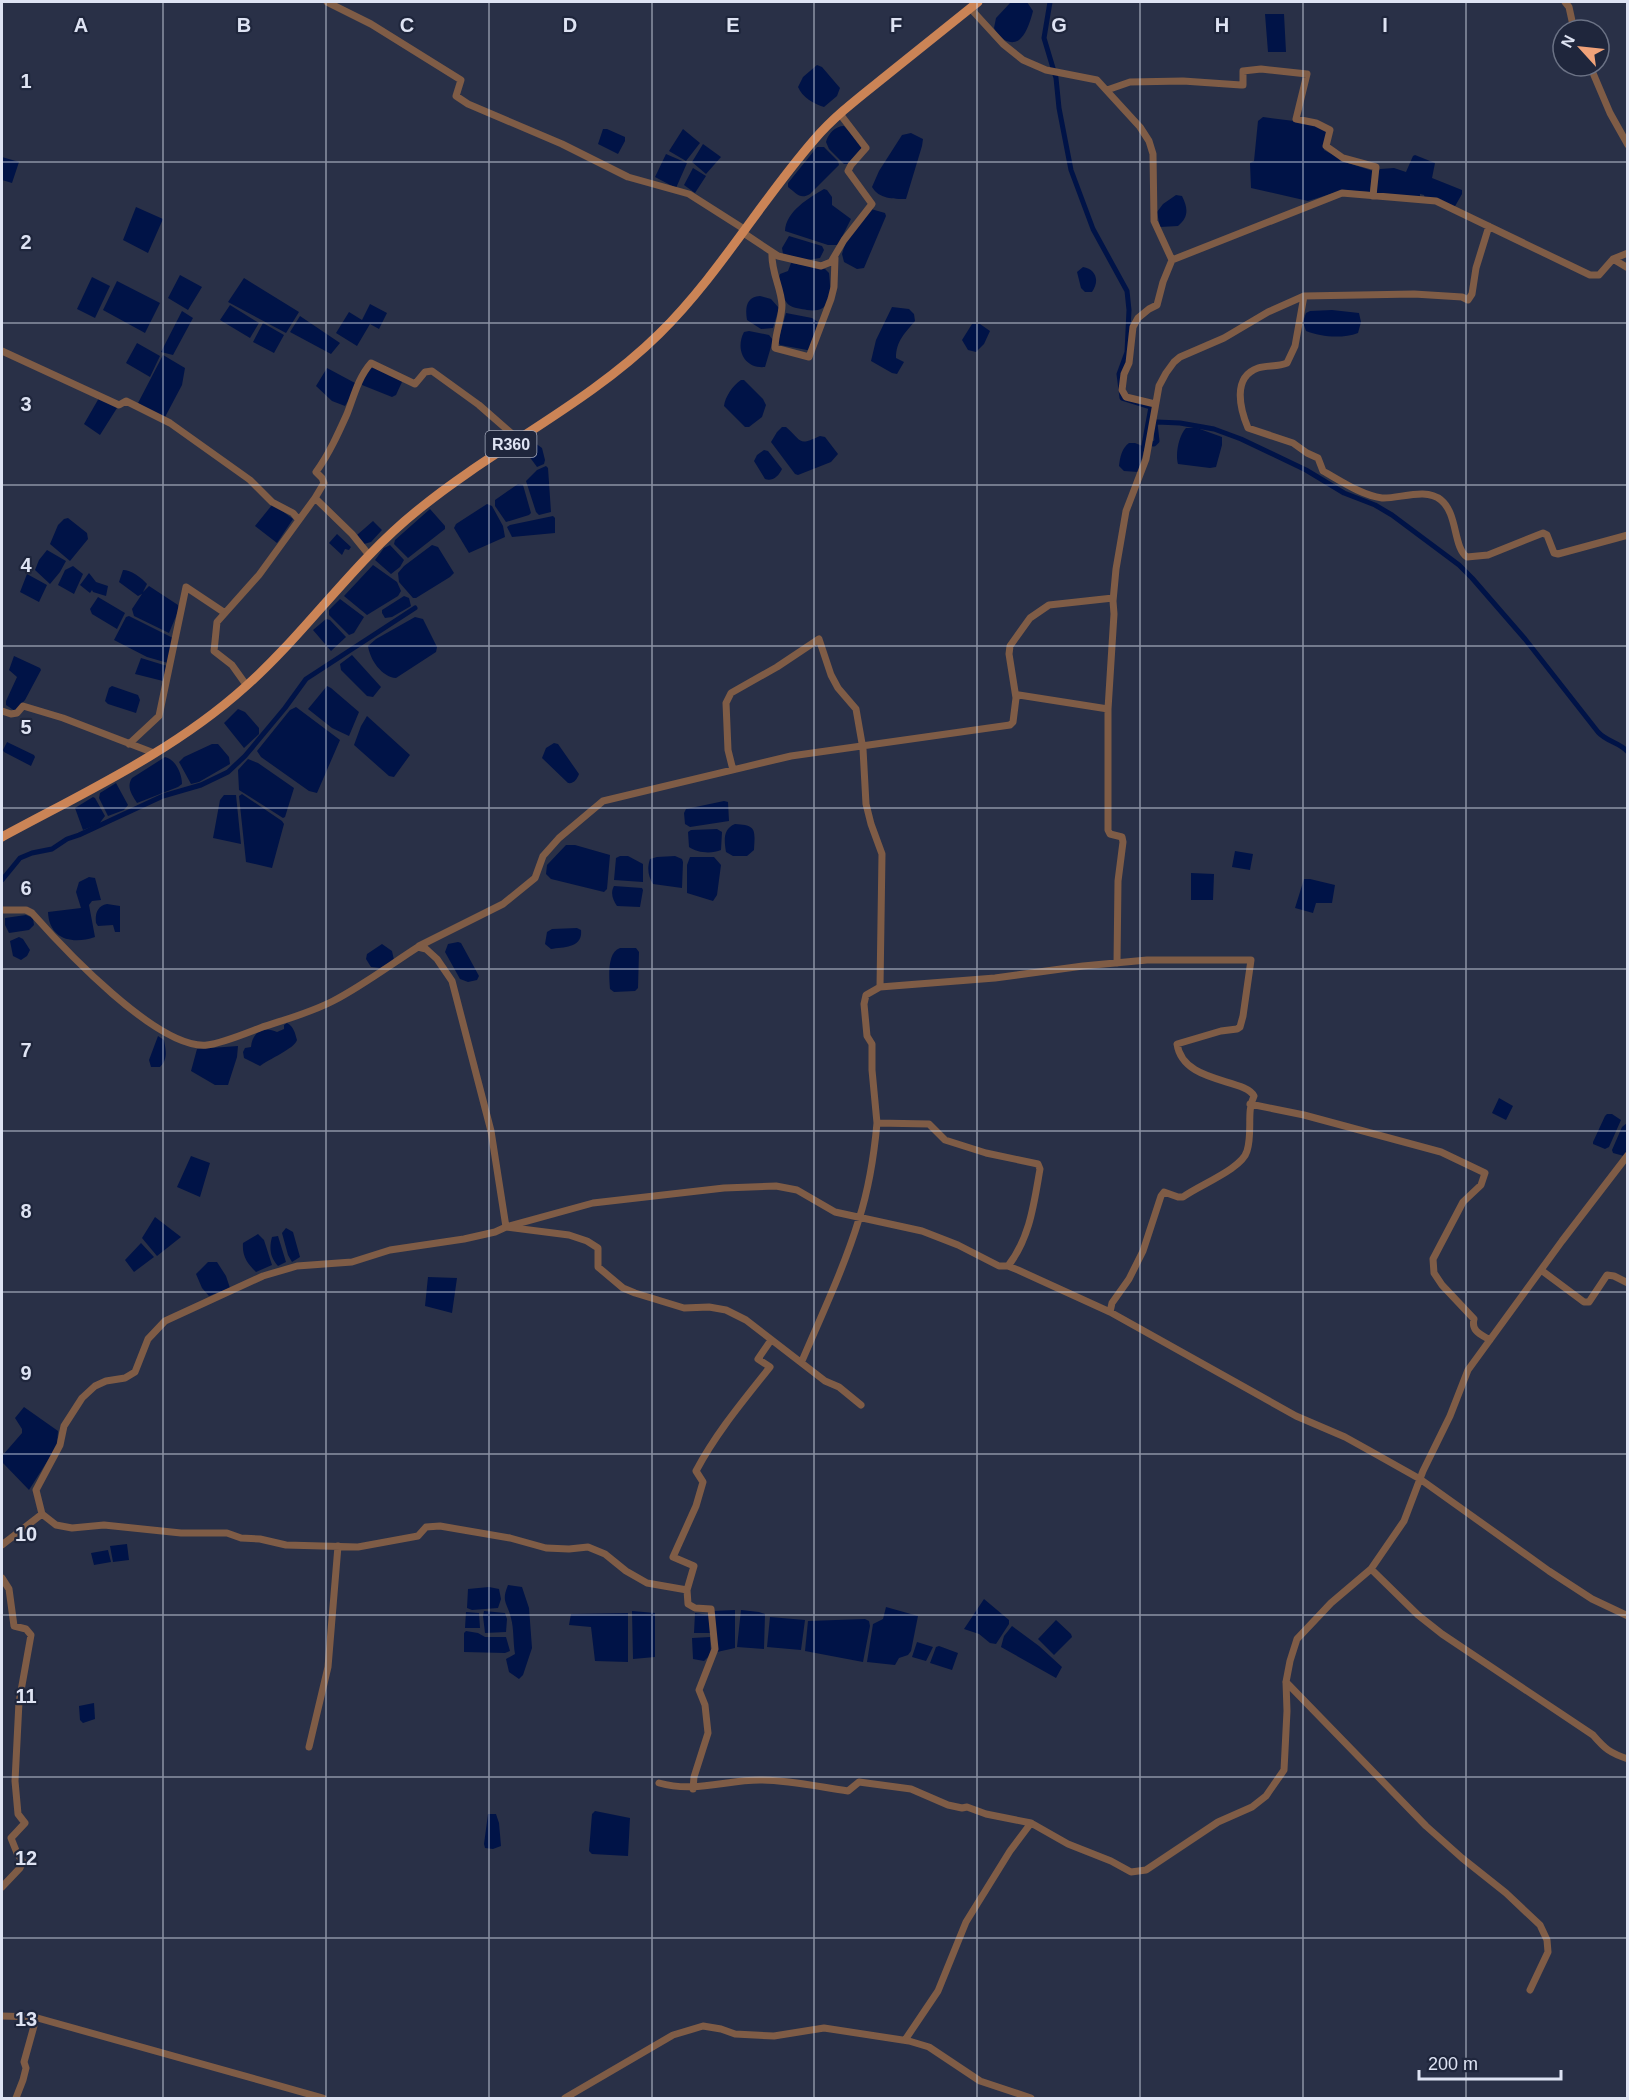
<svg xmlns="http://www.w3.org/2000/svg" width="1629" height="2100" font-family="Arial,sans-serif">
  <rect width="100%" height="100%" fill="#293047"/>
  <path fill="#001347" d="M1011,2H1027L1033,11C1031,19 1027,32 1021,38C1012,48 998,38 994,28L996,18Z
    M1265,14H1284L1286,52H1268Z
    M817,65L822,67L840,88L837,96L824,107C814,104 802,97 798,87L803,77Z
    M1263,117L1310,123L1328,131L1324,150L1348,163L1373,171L1370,192L1343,190L1308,201L1251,188L1250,163L1254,161L1258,121Z
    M844,126L863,147L848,164H844L829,149L826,142C828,134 835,126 844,126Z
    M603,129H607L625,137V141L618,154L598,144Z
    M683,129L700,143L686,161L669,151Z
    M911,133L923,139L922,146L906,199C893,199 879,199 872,187L879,171L902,135Z
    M703,144L721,157L706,174L692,162Z
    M817,147H824L838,161L839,165L810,194C800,200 796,193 788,187V183Z
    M666,154L687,163L676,188L655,177Z
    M1415,155L1435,163L1432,178L1462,190V194L1454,208L1425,198L1424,195L1420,194V197L1377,194V172L1380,169L1394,168L1406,172L1413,156Z
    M2,157L19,162L12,183L2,180Z
    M693,168L706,176L695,193L684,185Z
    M824,189L827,190L832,197V205L851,219L838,245H828L785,231C786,211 809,198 824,189Z
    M1176,195L1182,196C1188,208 1189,217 1178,226L1160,227L1157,212L1163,204Z
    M136,207L163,219L148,253L123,240Z
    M871,209L885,213L886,216L864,268L857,269L844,262L842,254L846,241Z
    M789,236L822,246L824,250L820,258L808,260L783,254L782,248Z
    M791,263L825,269L829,273C831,292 833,314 807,310C802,309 793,308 789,305C783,301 777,280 780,274L788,271Z
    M1083,267C1096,269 1100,281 1092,292H1085L1081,288L1077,272Z
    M180,275L202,287L188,310L168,298Z
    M92,277L110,286L95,318L77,309Z
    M244,278L299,312L286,333L228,302Z
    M117,281L160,303L145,333L103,310Z
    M760,296L771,299L779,308L773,328L761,329L747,320C745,308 746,297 760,296Z
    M370,304L387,313L379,329L370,324L357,346L336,333L349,312L362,320Z
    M230,305L259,323L250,338L220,320Z
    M892,307L909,309L914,314L915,321C905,333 896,341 896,358L904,362L897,374L892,373L871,361L876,340Z
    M1332,310L1359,313L1361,322L1358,333C1342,339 1321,337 1306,331L1303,322L1306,313L1310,311Z
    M182,311L193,318L173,355L161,352Z
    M786,313L812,318L818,322L811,349L807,350L780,345L778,342Z
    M300,316L340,343L331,354L290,332Z
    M263,323L284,335L274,353L253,342Z
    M972,324H980L990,331L984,344L976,352L968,350L962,340Z
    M749,331L769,335L773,340L765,367C744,369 735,349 744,332Z
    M137,343L160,356L150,377L126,363Z
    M163,355L185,368L182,385L164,419L138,403Z
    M371,366L401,379L402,382L396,395L392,397L362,385L361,382Z
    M327,368L355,383V389L345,406L332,401L316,386Z
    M741,380H744L763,399L766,405L762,417L749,427H745L724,406C725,397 733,385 741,380Z
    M99,398L109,402L117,408L100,435L84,424Z
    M782,427H786C803,442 798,446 820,436L825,437L838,454L831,462L798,475L795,474L771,442L777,432Z
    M1186,428H1197L1222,437V445L1216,467L1210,468L1178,464C1175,454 1179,435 1186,428Z
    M535,443L542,448L545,460L544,464L537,467L526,452L531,445Z
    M1129,443H1135L1145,447L1138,472L1124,471L1119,466C1120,457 1122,448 1129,443Z
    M764,450L768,451L782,469C779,476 772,482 765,479L754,461L757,455Z
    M546,466L548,468L551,512L539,515L536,512L526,481L537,470Z
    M518,484L523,485L531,513L529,515L506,522L495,506V500Z
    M487,504L492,506L503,526L505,537L469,553L454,528L456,524Z
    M272,505H274L293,519L277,543L255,526Z
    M430,509L445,526V529L408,558L394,544L395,540Z
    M553,516L555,518V533L512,537L507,527L510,525Z
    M68,518L87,533L88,539L70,561L50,544L58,525L64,519Z
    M373,521L382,530L371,542L364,544L357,535Z
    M337,534L351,547L349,550L345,549L342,555L329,543Z
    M390,545L404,560L400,567L391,574L375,560L384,548Z
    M432,545L438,547L454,573L450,577L416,598H413L399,582L398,573L404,566Z
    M47,550L66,561L60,572L50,584L35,570L39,560Z
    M373,565L397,582L401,591L398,596L367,615L344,596Z
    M73,566L83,574L74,594L58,585L65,570Z
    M123,570C131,570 142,578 147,584L143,592L149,586L178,605L179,609L169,633L134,616L132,609L142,594L138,596L119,582Z
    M89,573L96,582L108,586L106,596L93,592L92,590L90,593L80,585Z
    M27,574L47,585L39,602L20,592Z
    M404,596L409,598L411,606L392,617L385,618L382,613V610Z
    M98,597L125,613L117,629L92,614L90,609Z
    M340,599L364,617L354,633L349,635L329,615V610Z
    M129,616L175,639L168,663L147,657L114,640L126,617Z
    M415,617L423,619L437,647L436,652L396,678C382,677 370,660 368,646L376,639Z
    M326,619L330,620L346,637L331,651L313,630Z
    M352,655L381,687L373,697L367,696L341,670L340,664Z
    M14,656L40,668L41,670L25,700L15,711L6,705V701L17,677L9,670Z
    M141,658L167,666L163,681L135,674Z
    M112,686L138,695L140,700L136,713L108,704L105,701L109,688Z
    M327,686L331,688L359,712L349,736L332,728L308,709Z
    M296,707L340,740L317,793L309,791L261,757L257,751L290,710Z
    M238,709L245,712L259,728V734L244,748L224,723Z
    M367,716L410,755L394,777L389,776L354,745L361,726Z
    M7,742L34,755L35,757L31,766L4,752L3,750Z
    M554,743L558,744L579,774C577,779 574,784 568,783L542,758L546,748Z
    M212,744H218L229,757L230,764L199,782L191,784L179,762L184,757Z
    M165,757C175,759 182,773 182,784L178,787L137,803C132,795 126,787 132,778Z
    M248,759L258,763L294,788L285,817L283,818L239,790L238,770Z
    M116,783L128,805L124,810L108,816L99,798L100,793Z
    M242,794L282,821L284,824L272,868L246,862L239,796Z
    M224,795H236L241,844L213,838L220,800Z
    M93,797L95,798L105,816L99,824L83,830L75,808Z
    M724,801L728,802L729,821L690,827L685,824L684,813L686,809Z
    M735,824C757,825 755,830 754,850L747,856H733L726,852C724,840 723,829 735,824Z
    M717,829L722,832L721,850C712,854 697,853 689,847L688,832L691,830Z
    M566,845H575L610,855L607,889L604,892L551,879L546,874L547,865Z
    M1235,851L1253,854L1250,870L1232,867Z
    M620,856H628L643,864V882L614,880L616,858Z
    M675,856L682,859L683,862L682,888L653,884C648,876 647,868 650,859L657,857Z
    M690,857H714L721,865L717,895L713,901L687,893V865Z
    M1191,873L1214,874L1213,900H1191Z
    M89,877L95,878L101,900L92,901L89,905L95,937C72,945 49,939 48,912L81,908L76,892L79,882Z
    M1304,879H1310L1335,885L1332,903H1316L1313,913L1295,908Z
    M614,886L642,888L643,890L640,907L617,906C613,900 610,893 614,886Z
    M107,904L120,906V932H115L113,925L98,926L96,923C95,914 97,906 107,904Z
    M26,915L33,918L34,925L29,930L9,933L5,925V918Z
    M577,928L581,930C583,948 564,947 551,949L545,944L547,932L552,929Z
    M19,937L23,939L30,950L27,956L21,960L13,956L10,941Z
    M458,942L461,943L479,976L477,980L468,982L460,979L445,952L448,944Z
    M382,944L392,951L394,960L380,968L371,967L366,959L367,954Z
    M620,948H636L639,952L638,988L635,991L614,992L610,989C609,977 607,952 620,948Z
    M287,1023C294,1027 295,1033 297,1040C294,1049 269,1059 260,1066L244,1058L243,1052L245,1048L251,1047C252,1033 263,1025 277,1032L284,1029V1025Z
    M158,1036L164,1040C166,1051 168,1059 160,1067H151L149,1060Z
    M238,1046L237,1057L228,1085H215L191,1071L197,1049Z
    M1499,1098L1513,1106L1506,1120L1492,1113Z
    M1607,1114H1612L1621,1120L1609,1147L1605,1149L1593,1144V1142L1605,1116Z
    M1627,1123V1150L1624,1156L1613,1153L1612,1150L1622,1127Z
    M191,1156L210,1163L200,1197L177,1187Z
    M155,1217L181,1237L157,1256L142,1238Z
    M286,1228L293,1232L300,1257L292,1262L288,1255L282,1233Z
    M258,1234L264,1240L272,1265L256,1272C247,1263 242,1256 243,1243Z
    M278,1236L286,1262L278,1266C270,1257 269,1248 272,1237Z
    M141,1243L154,1257L134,1272L125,1260Z
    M208,1262H217L226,1276L230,1288L209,1296L202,1288L196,1274Z
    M428,1277L457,1278L452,1313L425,1306Z
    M24,1407L58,1431L57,1446L29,1490L2,1462V1456L22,1433V1429L15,1418Z
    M127,1544L129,1560L113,1562L110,1546Z
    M108,1550L111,1562L94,1565L91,1553Z
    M508,1585L522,1587L529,1608L532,1648L523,1675L519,1679L509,1672L506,1659L515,1654C513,1642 514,1629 511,1618C507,1602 501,1602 508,1585Z
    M489,1587L499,1589L501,1599L498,1608L472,1610L467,1608L468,1589Z
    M984,1599L1009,1620V1624L996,1644L990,1643L979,1634L964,1629Z
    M886,1607L918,1616L911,1651L908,1655L899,1658L895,1665L867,1662L873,1624L883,1619Z
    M735,1610V1648L717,1652L713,1611Z
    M741,1610L759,1612L765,1614L764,1649L737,1647Z
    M484,1611L505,1613L507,1619L506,1632L485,1633L483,1616Z
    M632,1611L655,1613V1657L633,1659Z
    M466,1612L479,1613L480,1628H465Z
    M628,1613V1662L595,1661L591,1627L569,1625L571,1614Z
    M695,1613L709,1615L710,1633H694Z
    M770,1617L805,1620L801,1650L767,1647Z
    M865,1619L869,1621L870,1626L863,1662L805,1651L808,1621Z
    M1056,1620L1071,1634L1072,1637L1054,1655L1038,1639Z
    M1012,1626L1039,1646L1062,1667L1056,1678L1001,1647L1004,1636Z
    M466,1631L478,1633L485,1637H506L510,1651L505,1653L464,1652V1633Z
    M710,1637L711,1654L704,1661L693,1659L692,1638Z
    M917,1642L933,1647L926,1661L912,1657Z
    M939,1646L958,1653L952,1670L930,1663L936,1647Z
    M94,1703L95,1719L83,1723L80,1720L79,1706Z
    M595,1811L630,1818L628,1856L592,1854L589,1851L592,1814Z
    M488,1814H496L499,1823L501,1846L493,1849L485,1848L484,1844Z"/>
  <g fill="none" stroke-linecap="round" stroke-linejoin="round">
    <path stroke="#001347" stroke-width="5" d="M1050,2L1044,38L1056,78L1059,108L1071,170L1093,229L1127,291L1129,310L1127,352L1119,374L1122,398L1151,407L1144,445
      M1145,443L1154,444L1157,441L1155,423L1157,422L1180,423L1214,429L1241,439L1306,470L1344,493L1375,505L1392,515L1459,565L1472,578L1525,639L1598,732C1607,742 1619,742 1628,752
      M2,880L20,858L32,853L52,849L67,839L79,835L163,796L201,785L228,772L245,756L285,708L306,679L415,608"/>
    <path stroke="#7f5c46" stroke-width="7" d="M327,2L371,24L461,80L456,96L468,104L562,144L628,177L689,194L744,229
      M1565,2L1569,7L1574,30
      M970,8L1003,44L1023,60L1046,70L1097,80L1140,127L1149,141L1153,154L1154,221L1172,260L1342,193L1436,201L1590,275H1599L1613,259L1628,268
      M1590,66L1610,113L1628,145
      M1107,90L1130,82L1183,81L1241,85H1243V71L1261,69L1307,74L1296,119L1316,123L1330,130L1326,146L1343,158L1376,167L1373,196
      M742,232L778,256L821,266L831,262L844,240L872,204L848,171L851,165L866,148L840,114
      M772,253C771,272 781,287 782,305C782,318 775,333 775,348L809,357L831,299L834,287L835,258
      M1613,259L1628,253
      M1304,296L1295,346L1287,363C1278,367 1267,365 1258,368C1232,377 1240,409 1248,428L1293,443L1307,453L1318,458L1323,471C1341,481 1361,495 1382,498C1399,499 1426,487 1441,500C1458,514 1453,547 1467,557L1488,555L1543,533L1547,535L1554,553L1558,554L1628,535
      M2,351L119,405L126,401L170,423L250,480L272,502L293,513L298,519
      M1155,404L1126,397L1122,390L1124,374L1129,363L1133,327L1138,318L1149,309L1157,305L1163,282L1172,260
      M315,498L324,483L322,478L316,472C329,454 338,434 347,414C354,396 358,378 371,363L415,384L425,372L432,371L479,405L518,439
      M247,686L232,665L214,651L217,622L259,575L315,498L352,534L369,555
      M1016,698L1009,654L1010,646L1030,618L1049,605L1113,598
      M2,711L11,714L17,713L23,706L63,718L154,753
      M129,744L159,716L186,587L225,613
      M733,770L728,750L726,703L731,693L777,667L819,639L831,675L838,688L856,709L863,749L866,804L871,824L882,854L880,987L995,978L1083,966L1147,960H1251L1243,1016L1240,1027L1237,1029L1221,1031L1177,1044C1183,1084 1245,1078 1254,1096C1246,1112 1253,1132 1247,1151C1242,1169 1199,1185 1183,1197H1178L1164,1192L1161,1196L1143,1251L1129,1279L1112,1303L1110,1312
      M2,910H26L32,913C63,948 158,1050 207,1045C220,1044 247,1033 260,1028C283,1020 310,1013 333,1001C362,986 390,965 418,947L426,949L437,959L452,981L491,1131L506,1227L593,1203L724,1188L776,1186L797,1190L835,1212L922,1231L958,1245L999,1266H1008L1018,1270L1110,1312L1296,1416L1345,1437L1372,1452L1420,1479L1549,1571L1592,1599L1628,1616
      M419,946L503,904L535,878L543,856L559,838L603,801L791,756L1010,725L1013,722L1016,698L1019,695L1108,709
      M1117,963L1118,881L1123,842L1122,837L1110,834L1108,830V709L1114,614L1113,601L1116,569L1126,511L1146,459L1159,386L1166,373L1174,362L1180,357L1224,338L1268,312L1304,296L1414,294L1462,297L1468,300L1472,294L1476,268L1489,226
      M880,987L866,995L864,1004L867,1036L872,1044V1070L877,1123L929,1124L945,1140L986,1153L1038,1164L1040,1169C1034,1203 1030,1238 1008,1266
      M1250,1104L1304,1115L1441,1152L1485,1173L1481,1185L1463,1202L1433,1259L1434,1273L1442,1285L1474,1319C1471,1331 1480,1334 1490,1340
      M1541,1270L1584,1302H1589L1607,1275L1614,1276L1628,1283
      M802,1361C822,1314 844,1268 859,1219C869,1188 874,1156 877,1123
      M42,1514L56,1525L72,1528L104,1525L181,1533H227L241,1538L260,1539L286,1545L358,1547L418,1536L426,1527L440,1526L510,1538L546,1548L569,1549L588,1547L605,1554L626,1571L647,1583L687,1590
      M2,1545L42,1514L36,1490L60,1445L64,1426L82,1398L95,1386L106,1381L125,1378L135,1372L148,1339L165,1321L263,1276L297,1266L352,1262L390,1250L464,1239L495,1232L506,1227L569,1235L587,1241L598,1248V1267L623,1288L635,1293L684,1308L709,1307L726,1310L746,1320L825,1381L839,1387L861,1405
      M1371,1569L1418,1615L1442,1634L1593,1735C1605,1749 1610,1753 1628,1759
      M2,1578L9,1589L14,1626L26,1629L31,1635L19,1702L15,1781L18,1814L25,1823L11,1838L17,1853L23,1862L20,1868L2,1887
      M1286,1682L1426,1826L1462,1858L1506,1893L1540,1925L1547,1940L1548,1952L1530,1990
      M309,1747L328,1667L338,1546
      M659,1783C695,1793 725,1780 760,1780C789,1780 820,1787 848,1791L859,1782L911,1789L948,1805L962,1808L967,1807L986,1814L1031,1823
      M693,1789L694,1777L708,1733L705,1705L699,1690L715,1649L711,1609L695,1608L688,1604L687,1590L694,1566L673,1557L696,1506L703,1482L696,1471C716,1433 743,1401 770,1367L758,1359L771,1340
      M2,2016L34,2017L323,2098
      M905,2040L938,1991L966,1922L1010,1851L1031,1823L1068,1844L1111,1861L1131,1872L1146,1870L1218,1822L1252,1807L1266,1796L1284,1770L1287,1711L1286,1682L1290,1661L1297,1639L1331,1603L1371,1569L1404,1521L1423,1471L1450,1416L1468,1370L1562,1241L1628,1155
      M16,2098L23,2080L26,2068L24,2062L34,2026V2017
      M565,2098L673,2035L703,2026L721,2029L735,2034L774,2036L824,2028L909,2041L929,2047L980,2081L1031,2098"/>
    <path stroke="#cb8456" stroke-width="9" d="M2,837C85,792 174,751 245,687C307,632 353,562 418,510C495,447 588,404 659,334C718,276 760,202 814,140C836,114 865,93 892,71C921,48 949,25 978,2"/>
  </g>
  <path fill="none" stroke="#dee3f3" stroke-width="1.5" stroke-opacity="0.55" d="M163,2V2098M326,2V2098M489,2V2098M652,2V2098M814,2V2098M977,2V2098M1140,2V2098M1303,2V2098M1466,2V2098M2,162H1628M2,323H1628M2,485H1628M2,646H1628M2,808H1628M2,969H1628M2,1131H1628M2,1292H1628M2,1454H1628M2,1615H1628M2,1777H1628M2,1938H1628"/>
  <g text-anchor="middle" stroke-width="4.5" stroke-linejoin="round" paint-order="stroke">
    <rect fill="#1f263c" stroke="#a5aabc" stroke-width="1.5" x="485.5" y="431" width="51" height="26" rx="4.5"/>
    <g font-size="16" font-weight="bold" fill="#dee3f3">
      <text x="511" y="450">R360</text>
    </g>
  </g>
  <g font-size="20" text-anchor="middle" font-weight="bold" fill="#dee3f3" stroke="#1f263c" stroke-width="4.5" stroke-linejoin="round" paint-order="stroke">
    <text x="81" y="32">A</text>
    <text x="244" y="32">B</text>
    <text x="407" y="32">C</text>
    <text x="570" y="32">D</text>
    <text x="733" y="32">E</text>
    <text x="896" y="32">F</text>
    <text x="1059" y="32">G</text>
    <text x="1222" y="32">H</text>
    <text x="1385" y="32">I</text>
    <text x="26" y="88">1</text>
    <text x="26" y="249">2</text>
    <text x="26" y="411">3</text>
    <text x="26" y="572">4</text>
    <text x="26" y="734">5</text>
    <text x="26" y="895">6</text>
    <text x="26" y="1057">7</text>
    <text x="26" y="1218">8</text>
    <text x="26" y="1380">9</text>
    <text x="26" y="1541">10</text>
    <text x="26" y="1703">11</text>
    <text x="26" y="1865">12</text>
    <text x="26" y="2026">13</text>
  </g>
  <rect width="1629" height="2100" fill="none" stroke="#dee3f3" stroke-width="6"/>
  <g transform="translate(1581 48) rotate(297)"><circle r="28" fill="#1f263c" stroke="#6b7285" stroke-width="1.5"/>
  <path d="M0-4.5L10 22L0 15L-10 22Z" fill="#f0a279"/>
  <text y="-9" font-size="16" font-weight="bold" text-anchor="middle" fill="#dee3f3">N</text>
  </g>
  <path d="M1419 2070v9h142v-9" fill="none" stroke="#dee3f3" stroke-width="3"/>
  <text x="1428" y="2070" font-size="18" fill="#dee3f3" stroke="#1f263c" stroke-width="4.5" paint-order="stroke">200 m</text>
</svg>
